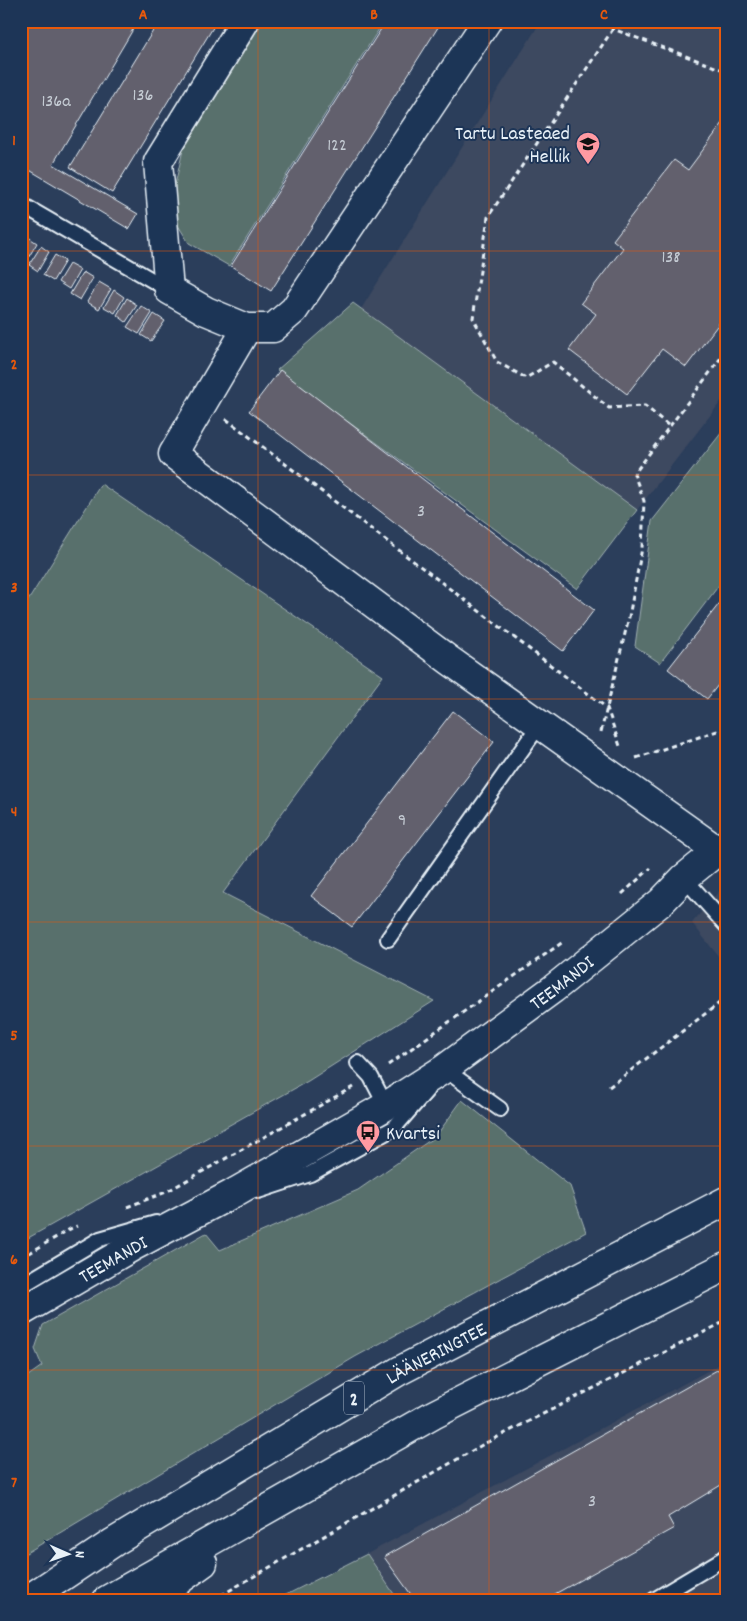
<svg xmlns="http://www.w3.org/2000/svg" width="747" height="1621" font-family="Dekko,sans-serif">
  <rect width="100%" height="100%" fill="#2b3e5b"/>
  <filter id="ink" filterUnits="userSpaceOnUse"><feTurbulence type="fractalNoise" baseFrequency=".02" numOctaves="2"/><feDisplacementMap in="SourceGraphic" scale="10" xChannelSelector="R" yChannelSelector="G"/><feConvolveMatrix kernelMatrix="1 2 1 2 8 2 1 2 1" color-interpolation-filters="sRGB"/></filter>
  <g filter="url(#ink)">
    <path fill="#3c4860" d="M541,21H726V395L637,510L361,309Z
      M726,883V966L692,923Z
      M726,1361V1600H398L367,1554Z"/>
    <path fill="#586f6c" stroke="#a0b0b2" d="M263,21H384L229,266L189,243L169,211L183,150Z
      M353,303L637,510L577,589L277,370Z
      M726,427V576L660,663L635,646L652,521Z
      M101,484L383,676L223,893L434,1001L308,1081L21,1242V612Z
      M462,1100L570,1186L586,1232L355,1357L21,1556V1381L42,1366L35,1349L43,1325L206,1233L220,1250L358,1190L436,1136Z
      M367,1554L398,1600H276Z"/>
    <path fill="#62606d" stroke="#e8f1f8" d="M30,21H138L53,164L138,214L129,229L21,165V35Z
      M159,21H217L112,193L70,167Z
      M386,21H442L271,291L231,266Z
      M726,119V265L723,269L726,271V314L686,367L662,349L627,394L569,350L596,314L581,303L623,248L613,240L674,160L688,170Z
      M28,237L37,243L24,265L21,263V247Z
      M41,246L49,252L38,271L29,265Z
      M55,255L65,261L53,281L43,275Z
      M69,264L80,270L69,289L58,282Z
      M83,272L93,278L80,300L70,294Z
      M99,282L111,289L99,309L87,302Z
      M114,290L124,297L115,313L104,307Z
      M127,298L137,305L126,322L117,315Z
      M141,306L152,313L139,334L127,327Z
      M154,314L165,321L151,341L141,335Z
      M280,370L594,610L563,651L249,411Z
      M726,595V675L707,699L668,669Z
      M453,711L494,742L352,927L311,896Z
      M726,1365V1482L668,1517L674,1528L544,1600H415L384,1557Z"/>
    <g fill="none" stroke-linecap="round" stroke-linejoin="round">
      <defs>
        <path id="service" d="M21,204L169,290
          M684,878L726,925
          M388,939L540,724
          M358,1063L371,1077L386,1106
          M442,1072L444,1069L500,1109
          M258,1191L310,1174L394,1128L427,1090
          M21,1286L100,1239L156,1223
          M654,1600L726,1557"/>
        <g id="minor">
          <path d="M245,21L158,162L169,290L206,311L247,328H273L294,310L487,21"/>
          <path d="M247,328L173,454L449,660L718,851"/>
          <path id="s1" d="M21,1312L132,1247L232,1194L386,1106L444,1069L553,989L661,902L684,878L726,844"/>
        </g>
        <g id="trunk">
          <path id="s2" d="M27,1600L114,1542L399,1371L726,1201"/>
          <path d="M107,1600L433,1415L726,1266"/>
          <path d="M152,1600L203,1563"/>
        </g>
      </defs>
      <use href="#service" stroke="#e8f1f8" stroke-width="18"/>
      <use href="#minor" stroke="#e8f1f8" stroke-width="31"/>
      <use href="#trunk" stroke="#e8f1f8" stroke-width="31"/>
      <path stroke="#e8f1f8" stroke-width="3" stroke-dasharray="5 4" stroke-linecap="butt" d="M603,21L613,29L726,71
        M613,29L488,217L473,318L497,362L526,378L553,362L609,408L645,406L669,426
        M226,419L607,708L620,746
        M601,732L629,617L642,548L644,501L634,474L726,351
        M636,758L726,728
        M622,894L651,868
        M388,1065L563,942
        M609,1087L726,998
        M127,1207L166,1192L353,1087
        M21,1258L70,1229L77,1226
        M213,1600L482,1445L726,1321"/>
      <use href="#service" stroke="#1d3557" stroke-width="14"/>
      <use href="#minor" stroke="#1d3557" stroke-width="28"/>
      <use href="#trunk" stroke="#1d3557" stroke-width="28"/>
    </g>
  </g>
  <path fill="none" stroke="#e8590c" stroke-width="1" stroke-opacity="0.55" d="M258,21V1600M489,21V1600M21,251H726M21,475H726M21,699H726M21,922H726M21,1146H726M21,1370H726"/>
  <defs>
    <symbol id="school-pin" viewBox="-11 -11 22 30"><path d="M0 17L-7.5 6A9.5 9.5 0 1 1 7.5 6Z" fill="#ff9aa2" stroke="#1d3557"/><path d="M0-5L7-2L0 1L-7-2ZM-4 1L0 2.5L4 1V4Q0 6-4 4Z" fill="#111"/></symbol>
    <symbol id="bus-pin" viewBox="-11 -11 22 30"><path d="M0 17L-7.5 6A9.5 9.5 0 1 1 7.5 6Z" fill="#ff9aa2" stroke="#1d3557"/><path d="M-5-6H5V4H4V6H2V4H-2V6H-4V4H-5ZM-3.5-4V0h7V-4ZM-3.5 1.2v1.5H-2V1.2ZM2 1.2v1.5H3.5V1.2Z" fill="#111"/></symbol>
  </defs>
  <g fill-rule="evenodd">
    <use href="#school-pin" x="574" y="130" width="28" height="38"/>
    <use href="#bus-pin" x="354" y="1118" width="28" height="38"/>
  </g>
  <g text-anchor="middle" stroke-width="4" stroke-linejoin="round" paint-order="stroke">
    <g font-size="18" fill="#c6cdd5">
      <text x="143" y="100">136</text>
      <text x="56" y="106">136a</text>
      <text x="337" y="150">122</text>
      <text x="671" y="262">138</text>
      <text x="421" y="516">3</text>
      <text x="402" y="825">9</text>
      <text x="592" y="1506">3</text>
    </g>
    <rect fill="#1d3557" stroke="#abb9c8" stroke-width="1" x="344" y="1381.5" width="20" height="33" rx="4"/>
    <g font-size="19" font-weight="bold" fill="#e8f1f8">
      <text x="354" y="1405">2</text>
    </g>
    <g font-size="20" fill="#e8f1f8" stroke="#1d3557" text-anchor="end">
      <text x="570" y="139">Tartu Lasteaed<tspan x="570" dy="23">Hellik</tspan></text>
      <text x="386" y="1139" text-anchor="start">Kvartsi</text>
    </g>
    <g font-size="20" fill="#e8f1f8" stroke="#1d3557">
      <text dy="7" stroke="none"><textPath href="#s1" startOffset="634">TEEMANDI</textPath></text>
      <text dy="7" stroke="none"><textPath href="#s1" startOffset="106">TEEMANDI</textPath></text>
      <text dy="7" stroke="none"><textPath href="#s2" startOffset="478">LÄÄNERINGTEE</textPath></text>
    </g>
  </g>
  <rect width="747" height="1621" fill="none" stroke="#1d3557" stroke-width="55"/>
  <g transform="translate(68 1554) rotate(92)" stroke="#1d3557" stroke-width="4" paint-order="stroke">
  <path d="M0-4L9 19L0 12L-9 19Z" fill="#e8f1f8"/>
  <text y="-8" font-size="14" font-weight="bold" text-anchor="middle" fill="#e8f1f8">N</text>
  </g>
  <rect x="28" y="28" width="692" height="1566" fill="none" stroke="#e8590c" stroke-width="2"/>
  <g font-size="16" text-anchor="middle" font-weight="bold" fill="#e8590c">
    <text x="143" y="19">A</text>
    <text x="374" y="19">B</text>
    <text x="604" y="19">C</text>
    <text x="14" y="145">1</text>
    <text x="14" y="369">2</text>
    <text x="14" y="592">3</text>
    <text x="14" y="816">4</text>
    <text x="14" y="1040">5</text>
    <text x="14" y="1264">6</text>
    <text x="14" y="1487">7</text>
  </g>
</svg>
